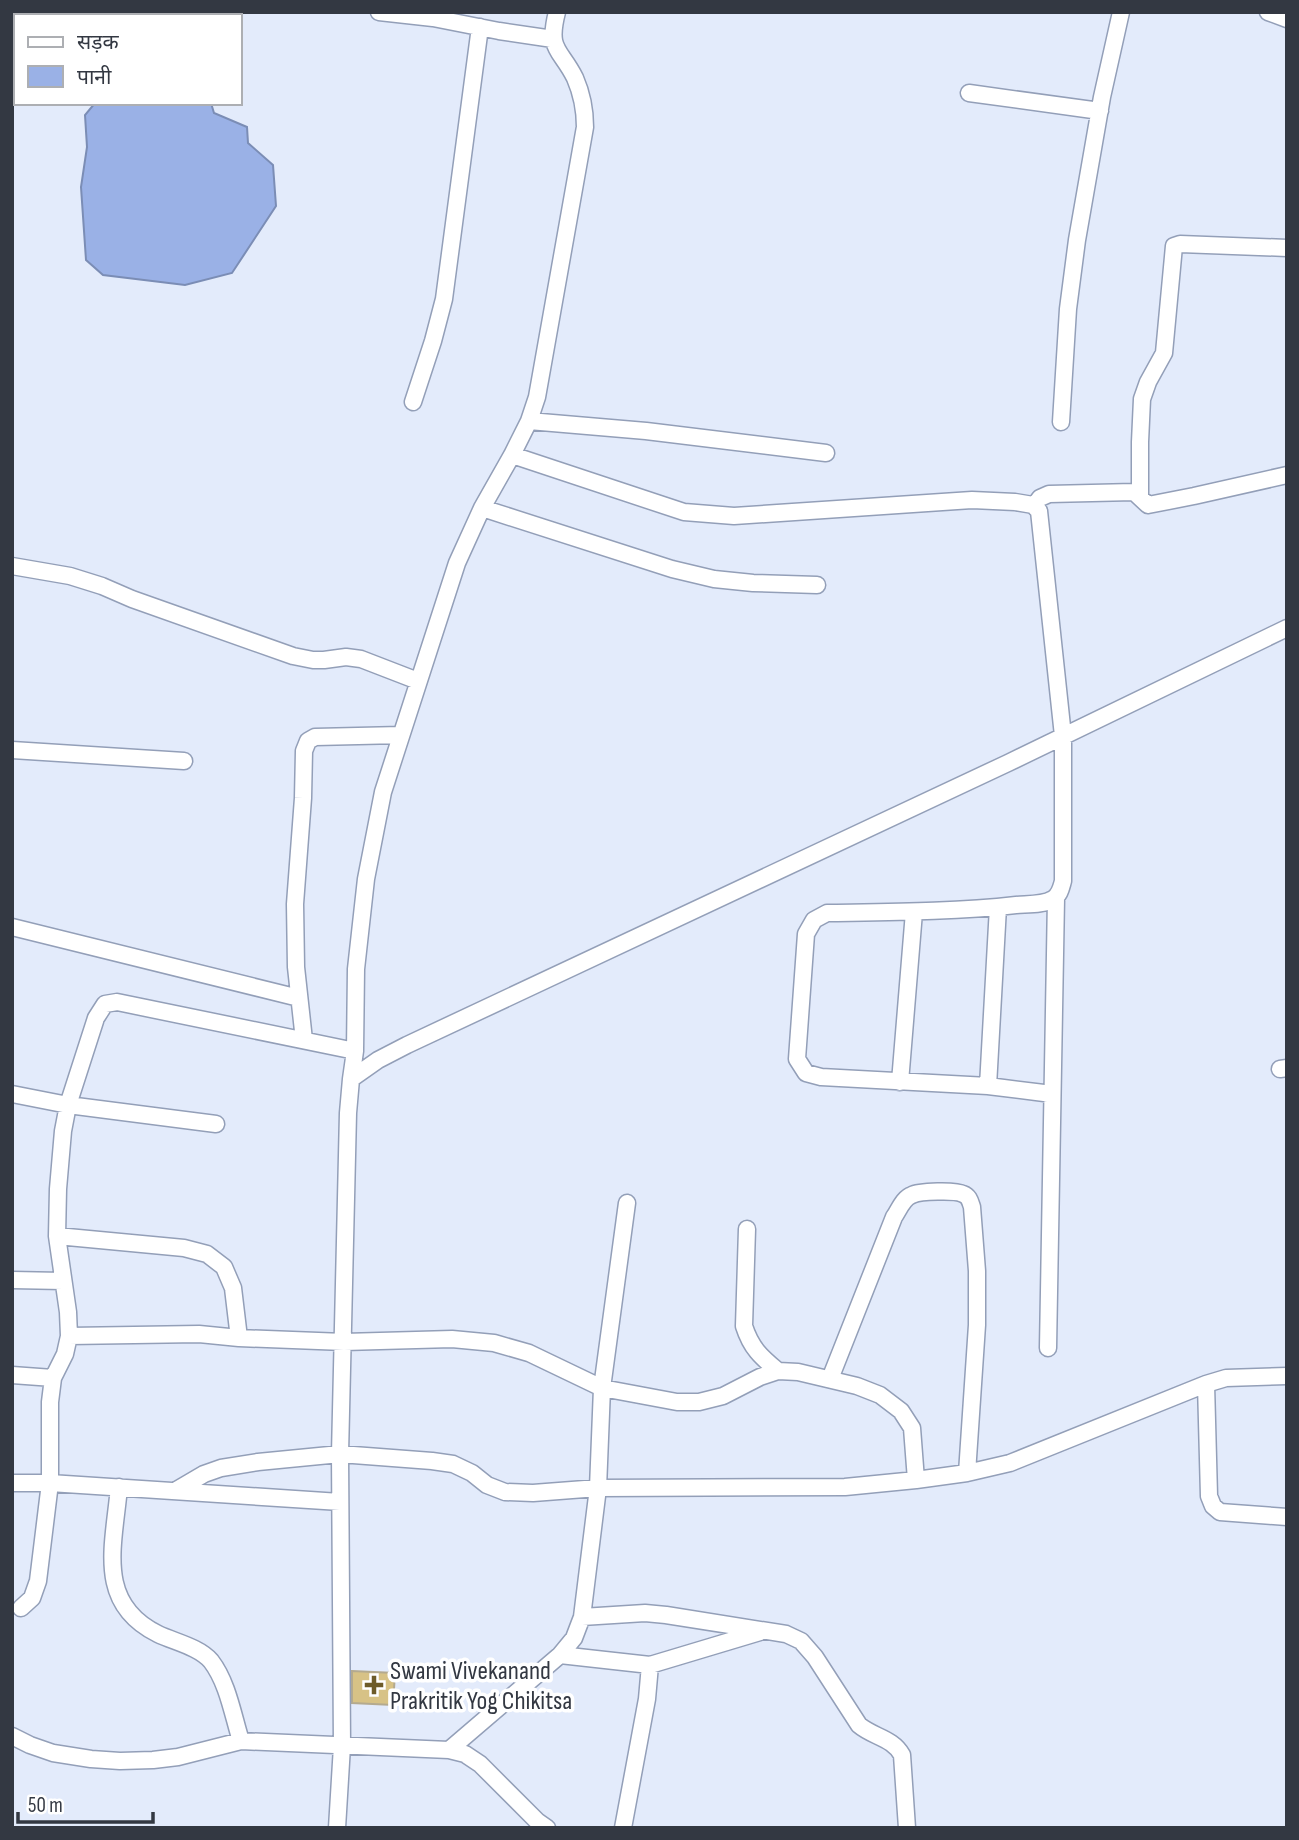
<svg xmlns="http://www.w3.org/2000/svg" width="1299" height="1840" font-family="'Sofia Sans Condensed','Noto Sans Devanagari',sans-serif">
  <rect width="100%" height="100%" fill="#e3ebfb"/>
  <path fill="#9ab1e6" stroke="#7b8db5" stroke-width="2" d="M95,103H211L214,113L247,127L248,143L273,165L276,206L232,273L185,285L103,275L86,260L81,187L87,147L85,115Z"/>
  <path fill="#d7c286" stroke="#b4aa8f" stroke-width="2" d="M352,1671L395,1673L393,1705L352,1703Z"/>
  <g fill="none" stroke-linecap="round" stroke-linejoin="round">
    <defs>
      <path id="street" d="M379,12L433,18L499,31L553,39
        M1268,12L1287,19
        M969,93L1100,111
        M413,402L433,341L444,299L480,27
        M529,421L646,431L826,453
        M1061,422L1068,309L1077,240L1102,97L1121,12
        M512,455L684,512L734,516L972,500L1015,502L1033,505L1039,511L1063,736V881C1061,888 1060,895 1053,899C1044,905 1027,904 1016,905C954,912 890,912 827,913L814,920L806,934L797,1059L806,1073L821,1077L988,1086L1052,1094
        M1140,496V442L1142,399L1148,382L1164,353L1174,246L1180,244L1287,248
        M1034,506L1040,498L1049,494L1134,492L1148,505L1194,496L1287,475
        M482,508L672,569L714,579L753,583L817,585
        M12,566L70,576L102,586L132,599L293,656L313,660H324L346,657L361,659L418,681
        M12,750L184,761
        M12,927L299,998
        M304,1040L296,967L295,904L303,798L304,751L308,741L315,737L401,735
        M1280,1069L1287,1068
        M351,1079L355,1051L356,969L366,879L383,792L457,563L482,508L512,455L529,421L537,397L585,127C585,109 582,94 575,78C560,48 547,51 557,12
        M900,1082L914,912
        M988,1086L998,907
        M12,1094L68,1105L216,1124
        M747,1229L744,1326C751,1348 761,1357 778,1371
        M57,1236L184,1248L207,1254L224,1267L233,1288L239,1338
        M12,1280L63,1281
        M69,1336L199,1334L239,1338L344,1342L452,1339L494,1343L529,1353L602,1388L677,1402H699L723,1396L760,1377L778,1371L798,1372L857,1386L880,1395L901,1411L912,1428L916,1480
        M1048,1348L1056,898
        M12,1375L53,1378
        M830,1379L894,1217C899,1210 903,1198 912,1195C919,1191 956,1190 963,1194C969,1196 970,1201 972,1207L977,1271V1325L967,1473
        M1206,1384L1209,1496L1213,1506L1220,1512L1287,1517
        M12,1483H50L340,1502
        M119,1487C114,1545 95,1603 158,1634C175,1642 199,1647 211,1661C228,1683 233,1716 241,1741
        M175,1491L204,1474L221,1468L258,1462L340,1454L432,1461L453,1464L472,1473L487,1485L505,1492L533,1493L598,1488L845,1487L916,1480L967,1473L1010,1463L1206,1384L1226,1378L1287,1376
        M21,1608L32,1598L38,1581L50,1483V1402L53,1378L65,1354L69,1336L68,1312L57,1236L58,1189L63,1131L68,1105L96,1018L105,1004L117,1002L355,1051
        M582,1617L645,1613L666,1615L786,1634L801,1641L815,1657L859,1725C873,1737 893,1738 902,1755L907,1828
        M560,1655L650,1665L760,1632
        M12,1736L30,1745L53,1753L91,1759L120,1761L153,1760L178,1757L241,1741L449,1750L465,1754L480,1764L537,1821L547,1828
        M449,1750L560,1655L574,1638L582,1617L598,1488L602,1388L627,1203
        M337,1828L342,1746L340,1454L348,1113L351,1079L378,1060L407,1045L1008,763L1287,628
        M623,1828L647,1699L650,1665"/>
    </defs>
    <use href="#street" stroke="#939fb8" stroke-width="19"/>
    <use href="#street" stroke="#fff" stroke-width="16"/>
  </g>
  <path fill="#6d5b29" stroke="#fff" stroke-width="2.5" d="M370.5 1674.5h7v7h7v7h-7v7h-7v-7h-7v-7h7z"/>
  <g text-anchor="middle" stroke-width="7" stroke-linejoin="round" paint-order="stroke">
    <g font-size="26" fill="#333842" stroke="#fff" text-anchor="start">
      <text x="390" y="1679">Swami Vivekanand<tspan x="390" dy="30">Prakritik Yog Chikitsa</tspan></text>
    </g>
  </g>
  <rect width="1299" height="1840" fill="none" stroke="#333842" stroke-width="28"/>
  <rect x="14" y="14" width="228" height="91" fill="#ffffff" stroke="#adafb3" stroke-width="2"/>
  <rect x="28" y="37" width="35" height="10" fill="#ffffff" stroke="#adafb3" stroke-width="2"/>
  <text x="77" y="49" font-size="21" fill="#333842">सड़क</text>
  <rect x="28" y="66" width="35" height="21" fill="#9ab1e6" stroke="#adafb3" stroke-width="2"/>
  <text x="77" y="84" font-size="21" fill="#333842">पानी</text>
  <path d="M18 1812v10h135v-10" fill="none" stroke="#333842" stroke-width="3.5"/>
  <text x="28" y="1812" font-size="21" fill="#333842" stroke="#ffffff" stroke-width="5" paint-order="stroke">50 m</text>
</svg>
